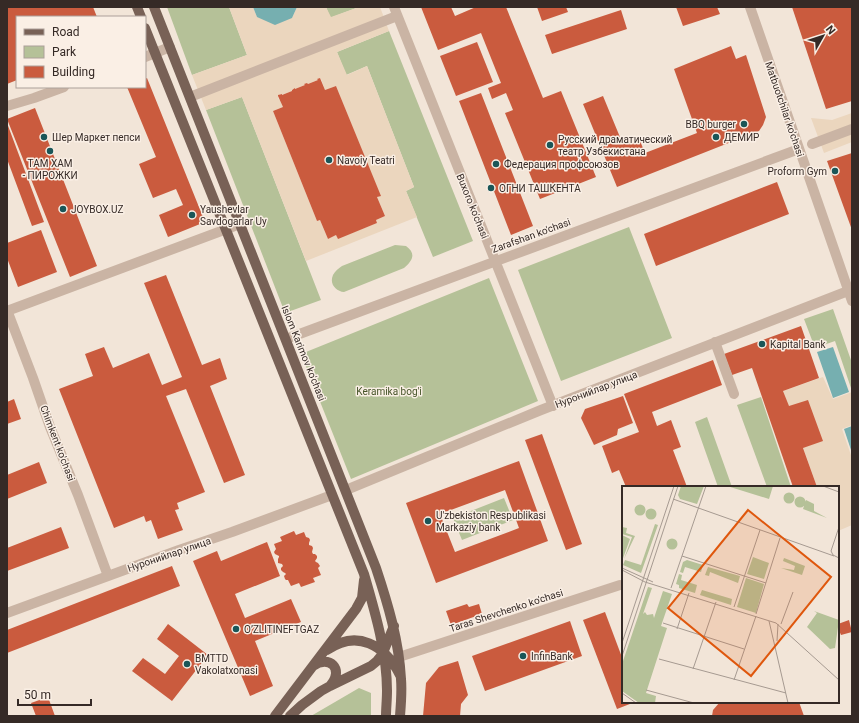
<svg xmlns="http://www.w3.org/2000/svg" width="859" height="723" font-family="Roboto,sans-serif">
  <rect width="100%" height="100%" fill="#f2e5d8"/>
  <path fill="#b5c198" d="M167,7H229L247,55L192,75Z
    M326,7H359L330,18Z
    M389,31L473,241L433,257L406,191L414,187L367,66L346,75L337,52Z
    M242,97L321,300L285,313L206,110Z
    M629,227L672,338L561,381L518,270Z
    M395,245L406,246C417,254 412,261 404,268L344,292C336,291 329,284 333,275C335,271 339,268 342,266Z
    M489,278L538,401L351,479L301,354Z
    M833,309L852,363V391L835,341L815,348L804,319Z
    M761,397L791,487H767L737,405Z
    M707,417L732,487H718L695,422Z
    M504,498L513,520L462,540L453,518Z
    M359,688L371,693V716H311Z"/>
  <path fill="#ebd6be" fill-rule="evenodd" d="M229,7H253L257,17L292,18L297,7H326L331,17L359,7H380L389,31L337,52L347,75L367,66L414,187L406,191L417,217L306,261L242,97L206,110L192,75L247,55ZM320,78L321,79L325,90L336,86L380,195L377,197L385,216L376,220L377,223L338,238L336,235L328,239L320,220L317,221L273,111L283,107L280,100H279L278,97L279,95L281,94L282,95L292,91V89H295L305,85V84L307,83L308,84L318,80V79Z
    M852,113V142L824,153L811,118L832,120Z
    M823,377L833,399L852,392V425L842,429L852,458V525L838,531V487H817L783,391Z"/>
  <path fill="#76afb0" d="M253,7H297L292,18L275,25L257,17Z
    M833,347L849,392L833,398L817,352Z
    M852,426V453L844,429Z"/>
  <path fill="#ca5b3e" fill-rule="evenodd" d="M7,7H93L97,17H17V80L7,84V60H8L7,56Z
    M421,7H451L455,16L476,7H506L543,98L561,91L596,177L540,199L505,113L513,110L506,93L492,99L488,88L501,83L481,33L438,50Z
    M537,7H566L568,12L542,21Z
    M676,7H717L720,14L683,26Z
    M792,7H852V101L826,109Z
    M621,10L627,29L552,54L545,35Z
    M477,42L493,82L456,96L440,56Z
    M731,46L736,59L746,55L766,117L763,125L759,131L617,187L583,104L603,96L622,142L638,136L645,153L697,133L674,69Z
    M147,78L205,222L168,237L159,215L183,205L176,189L153,198L139,164L156,157L127,87H145V79Z
    M320,78L325,90L336,86L381,196L377,197L385,216L376,220L377,223L338,239L336,235L328,239L320,220L317,221L273,111L283,107L278,96V95L282,94V95L292,91V90L295,88V89L305,85L304,84L307,83L308,84L318,80L317,79Z
    M481,93L533,226L511,235L459,101Z
    M35,108L97,266L70,277L7,119Z
    M7,123L44,222L32,226L7,159Z
    M852,153V230L827,161Z
    M777,182L789,214L656,266L644,234Z
    M41,230L57,272L18,287L7,258V243Z
    M166,275L202,365L220,358L227,379L210,386L245,475L224,483L186,389L166,396L205,492L177,503L179,509L175,510L183,530L158,539L151,520L146,522L144,516L114,528L59,389L93,376L85,354L104,347L113,368L149,353L162,385L182,377L144,283Z
    M801,326L819,378L783,391L789,406L808,400L823,441L803,448L817,487H793L752,368L732,375L724,354Z
    M713,360L722,385L652,412L657,426L671,420L681,447L673,450L687,487H626L619,470L612,473L602,446L639,432L624,394Z
    M623,396L633,423L618,429L617,435L594,445L581,418L585,409Z
    M14,399L21,419L7,424V402Z
    M542,434L582,544L566,550L525,440Z
    M519,461L548,541L436,583L406,503ZM505,490L519,528L455,552L440,514Z
    M39,462L47,483L7,499V475Z
    M61,527L69,548L7,571V548Z
    M294,531L296,535L304,532L306,537L309,538L310,540L309,543V545L312,546L313,548L312,552L313,554H315L317,556V558L315,561L316,562L318,563L320,566L318,568L321,575L313,578L315,582L301,587L299,583L291,586L288,580H286L285,579L284,576L286,574L285,573L283,572L281,570V568L283,566L282,564L278,563V559L279,557V556L275,554L274,552L276,549L274,544L282,541L280,537Z
    M267,542L280,576L235,594L245,618L291,599L301,622L255,641L273,686L250,696L193,561L217,551L221,561Z
    M172,566L180,586L7,653V630Z
    M467,604L469,607L479,604L482,614L451,625L446,611Z
    M605,612L623,660V702H635L617,709L583,620Z
    M849,620L852,632L841,635L838,628V624Z
    M570,621L582,656L485,691L472,656Z
    M168,624L208,655L172,701L132,671L143,658L165,674L179,656L157,639Z
    M458,661L468,695L461,704L460,716H423L426,683L439,667Z
    M48,697L55,716H36L31,703Z
    M720,702H799L804,716H712L713,710Z"/>
  <g fill="none" stroke-linecap="round" stroke-linejoin="round">
    <path stroke="#cab4a4" stroke-width="10" d="M394,7L553,406
      M750,7L852,301
      M145,57L170,47
      M190,97L397,16
      M7,106L34,98L64,87
      M812,144L852,129
      M7,310L33,378L50,427L78,495L108,576
      M7,311L240,224
      M286,339L799,149
      M715,342L734,394
      M346,490L541,410L848,291
      M7,613L179,550L232,532L332,495
      M399,657L620,585"/>
    <path stroke="#786156" stroke-width="10" d="M137,7L141,17
      M154,7L376,568C388,604 399,641 401,679C402,691 401,704 400,716
      M145,28L364,574C375,612 387,652 387,691C387,700 386,708 386,716
      M327,650C357,629 385,645 400,675
      M313,666C329,654 345,669 330,686
      M275,716L356,609L362,598L364,580
      M290,716L302,705L321,691L330,686L371,666L377,661L382,655L394,626"/>
  </g>
  <g fill="#1a5658" stroke="#faefe5" stroke-width="1.5">
    <circle cx="744" cy="124" r="4"/>
    <circle cx="44" cy="137" r="4"/>
    <circle cx="716" cy="137" r="4"/>
    <circle cx="550" cy="145" r="4"/>
    <circle cx="50" cy="151" r="4"/>
    <circle cx="329" cy="160" r="4"/>
    <circle cx="496" cy="164" r="4"/>
    <circle cx="835" cy="171" r="4"/>
    <circle cx="491" cy="188" r="4"/>
    <circle cx="63" cy="209" r="4"/>
    <circle cx="192" cy="215" r="4"/>
    <circle cx="762" cy="344" r="4"/>
    <circle cx="428" cy="521" r="4"/>
    <circle cx="236" cy="629" r="4"/>
    <circle cx="523" cy="656" r="4"/>
    <circle cx="187" cy="664" r="4"/>
  </g>
  <g text-anchor="middle" stroke-width="3" stroke-linejoin="round" paint-order="stroke">
    <g font-size="10" fill="#352a26" stroke="#faefe5">
      <text transform="translate(785 109) rotate(71)" y="4">Matbuotchilar ko'chasi</text>
      <text transform="translate(473 206) rotate(68)" y="4">Buxoro ko'chasi</text>
      <text transform="translate(531 235) rotate(-20)" y="4">Zarafshan ko'chasi</text>
      <text transform="translate(304 353) rotate(68)" y="4">Islom Karimov ko'chasi</text>
      <text transform="translate(596 389) rotate(-21)" y="4">Нуронийлар улица</text>
      <text transform="translate(58 443) rotate(69)" y="4">Chimkent ko'chasi</text>
      <text transform="translate(169 554) rotate(-19)" y="4">Нуронийлар улица</text>
      <text transform="translate(506 610) rotate(-18)" y="4">Taras Shevchenko ko'chasi</text>
    </g>
    <g font-size="10" fill="#352a26" stroke="#faefe5" text-anchor="start">
      <text x="736" y="128" text-anchor="end">BBQ burger</text>
      <text x="52" y="141">Шер Маркет пепси</text>
      <text x="724" y="141">ДЕМИР</text>
      <text x="558" y="143">Русский драматический<tspan x="558" dy="12">театр Узбекистана</tspan></text>
      <text x="337" y="164">Navoiy Teatri</text>
      <text x="50" y="167" text-anchor="middle">ТАМ ХАМ<tspan x="50" dy="12">- ПИРОЖКИ</tspan></text>
      <text x="504" y="168">Федерация профсоюзов</text>
      <text x="827" y="175" text-anchor="end">Proform Gym</text>
      <text x="499" y="192">ОГНИ ТАШКЕНТА</text>
      <text x="71" y="213">JOYBOX.UZ</text>
      <text x="200" y="213">Yaushevlar<tspan x="200" dy="12">Savdogarlar Uy</tspan></text>
      <text x="770" y="348">Kapital Bank</text>
      <text x="436" y="519">U'zbekiston Respublikasi<tspan x="436" dy="12">Markaziy bank</tspan></text>
      <text x="244" y="633">O’ZLITINEFTGAZ</text>
      <text x="531" y="660">InfinBank</text>
      <text x="195" y="662">BMTTD<tspan x="195" dy="12">Vakolatxonasi</tspan></text>
    </g>
    <g font-size="10" fill="#465429" stroke="#faefe5">
      <text x="389" y="395">Keramika bog'i</text>
    </g>
  </g>
  <g transform="translate(622 486)">
    <rect width="217" height="217" fill="#f2e5d8"/>
    <path d="M59,0H82L75,18L58,13L56,9ZM105,0H151L147,13ZM161.5 12a5.5 5.5 0 1 1 11 0a5.5 5.5 0 1 1-11 0ZM172.5 16a5.5 5.5 0 1 1 11 0a5.5 5.5 0 1 1-11 0ZM184,14L192,18V25L205,32L181,23ZM12.5 24a5.5 5.5 0 1 1 11 0a5.5 5.5 0 1 1-11 0ZM23.5 28a5.5 5.5 0 1 1 11 0a5.5 5.5 0 1 1-11 0ZM33,38L36,39L19,87L1,79L3,74L19,79ZM0,41L5,42L4,47L13,50L2,73L10,51L0,48ZM0,49L8,53L0,75ZM44.5 58a5.5 5.5 0 1 1 11 0a5.5 5.5 0 1 1-11 0ZM131,71L147,77L142,93L125,88ZM162,72L183,80L180,89L159,82L172,84L173,80L161,75ZM65,74L81,79L79,86L63,81L61,87L58,86L61,76ZM86,81L118,90L116,97L88,86L87,90L83,89ZM57,88L60,89L59,94L75,99L73,107L57,102V99L54,98ZM124,92L142,98L134,127L115,121ZM26,101L30,102L21,128L23,126L25,129L31,128L32,132L41,105L50,108L39,140L45,142L24,207L34,210L33,217H17L0,205V178ZM80,104L110,113L109,119L78,109ZM192,125L217,134L213,162L208,163L185,141L195,127Z" fill="#b5c198"/>
    <path fill="none" stroke="#a69a91" stroke-width="1" d="M201,0L217,6M51,13L212,70M217,41L209,65L211,69L217,72M60,70L144,97M0,82L31,96M0,84L23,96L154,137L217,194M49,102L84,0M112,121L138,44M134,128L158,52M147,135L166,217M41,137L122,163M159,138L171,106M55,143L67,107M155,155L156,138M0,157L52,0M0,170L56,0M37,173L164,207M71,183L94,116M112,194L134,130M24,204L72,217M0,207L14,217"/>
    <path fill="#df570d" fill-opacity="0.15" stroke="#df570d" stroke-width="2" d="M126,24L209,91L129,190L46,122Z"/>
    <rect width="217" height="217" fill="none" stroke="#352a26" stroke-width="2"/>
  </g>
  <rect width="859" height="723" fill="none" stroke="#352a26" stroke-width="16"/>
  <rect x="16" y="16" width="130" height="72" fill="#faefe5" stroke="#aba099"/>
  <rect x="24" y="29" width="20" height="6" fill="#786156" stroke="#aba099"/>
  <text x="52" y="36" font-size="12" fill="#352a26">Road</text>
  <rect x="24" y="46" width="20" height="12" fill="#b5c198" stroke="#aba099"/>
  <text x="52" y="56" font-size="12" fill="#352a26">Park</text>
  <rect x="24" y="66" width="20" height="12" fill="#ca5b3e" stroke="#aba099"/>
  <text x="52" y="76" font-size="12" fill="#352a26">Building</text>
  <g transform="translate(823 36) rotate(51)" stroke="#faefe5" stroke-width="3" paint-order="stroke">
  <path d="M0-3L7 15L0 10L-7 15Z" fill="#352a26"/>
  <text y="-6" font-size="11" font-weight="bold" text-anchor="middle" fill="#352a26">N</text>
  </g>
  <path d="M18 699v6h73v-6" fill="none" stroke="#352a26" stroke-width="2"/>
  <text x="24" y="699" font-size="12" fill="#352a26" stroke="#faefe5" stroke-width="3" paint-order="stroke">50 m</text>
</svg>
